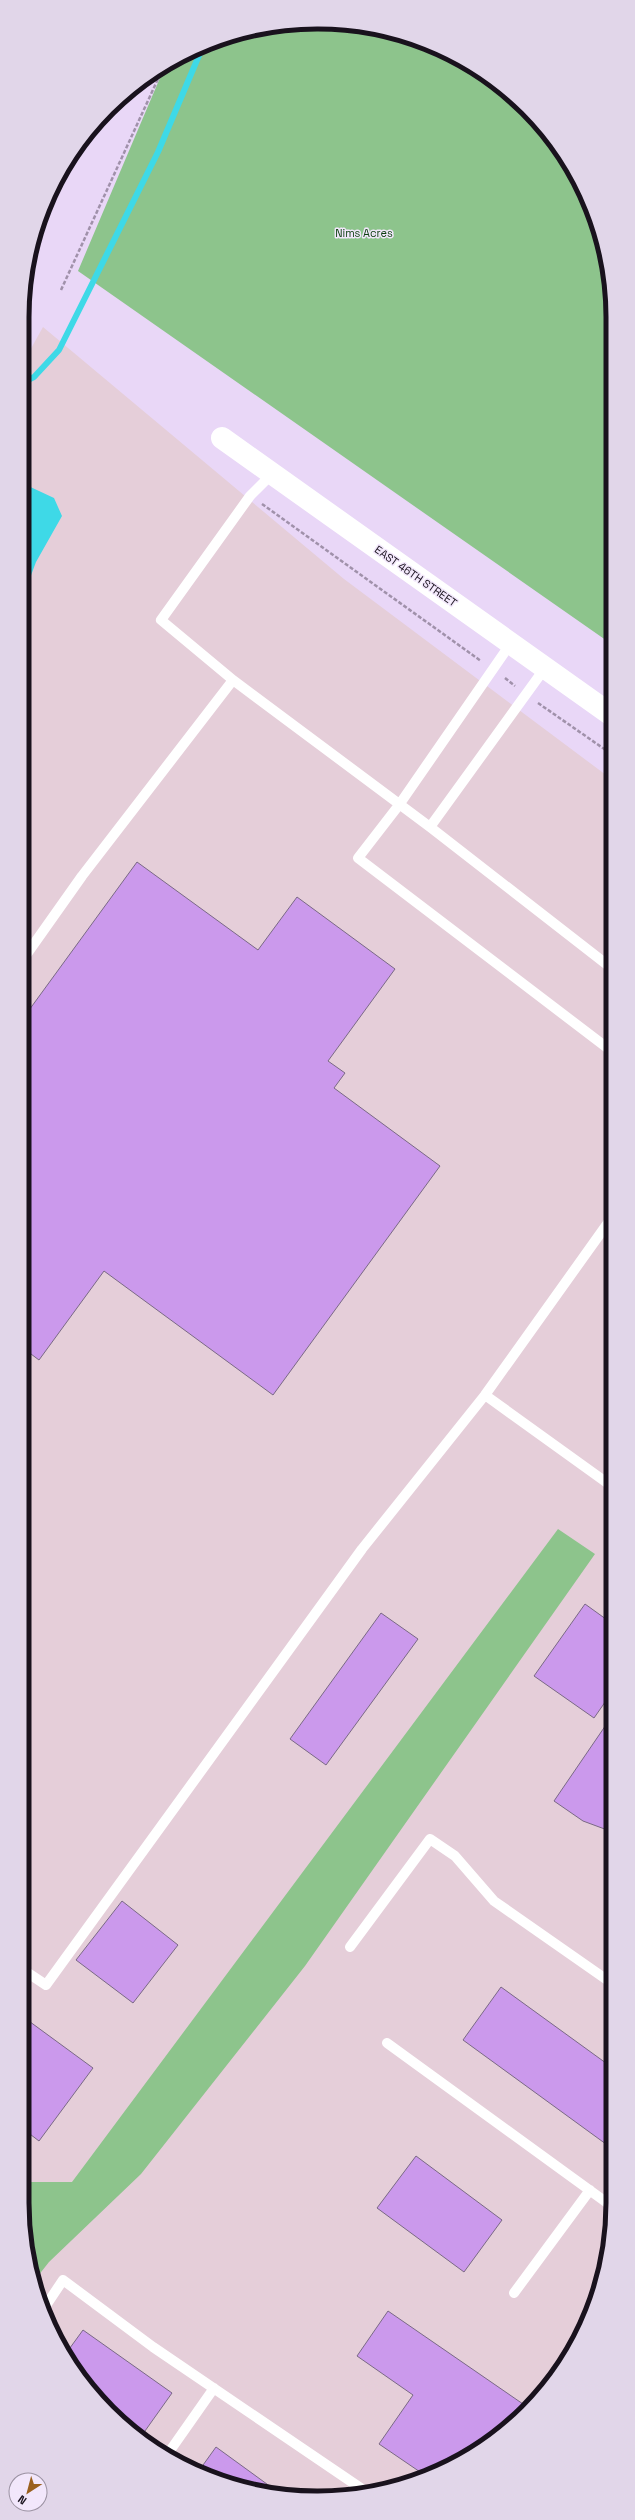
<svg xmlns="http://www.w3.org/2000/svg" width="635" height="2520" font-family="'Space Grotesk',sans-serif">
  <rect width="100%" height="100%" fill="#e9d7f7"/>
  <path fill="#e5ced9" d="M43,327L344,579L610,778V2241L597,2298L574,2350L540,2397L498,2437L448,2467L394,2488L298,2497L241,2488L187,2467L138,2437L95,2398L44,2315L28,2260L22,2202L24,361Z"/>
  <path fill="#8dc48c" d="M298,23L356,25L448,53L527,109L583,187L610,279V643L78,271L165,66C210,38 248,31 298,23Z
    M558,1529L595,1554L305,1966L141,2174L49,2262L34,2281L28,2260L22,2182H72Z"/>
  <path fill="#3ed9e7" d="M24,484L54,498L62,516L36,562L24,594Z"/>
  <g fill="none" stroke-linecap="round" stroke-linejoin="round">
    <path stroke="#3ed9e7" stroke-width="6" d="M24,382L34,377L59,350L158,152L203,46"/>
  </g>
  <path fill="#cb99ec" stroke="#7a6985" d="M137,862L258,950L297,897L395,969L328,1061L345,1073L334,1088L440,1166L273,1395L104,1271L39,1360L23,1348L24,1017Z
    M585,1604L610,1622V1695L594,1718L534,1676Z
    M381,1613L418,1639L326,1765L290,1739Z
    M610,1719V1831L583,1821L554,1801Z
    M122,1901L178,1945L133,2003L76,1960Z
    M501,1987L610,2066V2147L463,2040Z
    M22,2016L93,2068L39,2141L22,2128Z
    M416,2156L502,2220L464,2272L377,2208Z
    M388,2311L523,2404L506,2429L498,2437L448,2467L426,2476L379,2444L413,2395L357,2356Z
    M83,2330L172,2393L140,2438L95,2398L67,2352Z
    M216,2447L282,2495L241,2488L198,2472Z"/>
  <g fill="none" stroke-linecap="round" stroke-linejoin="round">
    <path stroke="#a091aa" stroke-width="2.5" stroke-dasharray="4 2" stroke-linecap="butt" d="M61,290L163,68
      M262,504L481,661
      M505,678L515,686
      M538,703L610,753"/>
    <path stroke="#fff" stroke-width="10" d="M272,474L250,496L161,620L233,680L430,827L610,967
      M511,643L399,805L358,858L610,1050
      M430,827L545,668
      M24,958L82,876L233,680
      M485,1395L610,1485
      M350,1947L430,1839L455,1856L494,1901L610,1982
      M22,1969L46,1985L362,1549L485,1395L610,1220
      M387,2043L610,2205
      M514,2293L590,2190
      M43,2310L63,2280L153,2347L365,2491
      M167,2455L214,2388"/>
    <path stroke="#fff" stroke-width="22" d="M222,438L610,714"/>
  </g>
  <g text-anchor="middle" stroke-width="3" stroke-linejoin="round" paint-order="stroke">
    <g font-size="11" fill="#0d4010" stroke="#f2e7fb">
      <text x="364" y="237">Nims Acres</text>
    </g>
    <g font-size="11" fill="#19121d" stroke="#f2e7fb">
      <text transform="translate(416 576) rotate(35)" y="4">EAST 46TH STREET</text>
    </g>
  </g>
  <path d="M0 0H635V2520H0ZM317 29H318A288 288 0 0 1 606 317V2203A288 288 0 0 1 318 2491H317A288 288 0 0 1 29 2203V317A288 288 0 0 1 317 29Z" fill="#e1d6e9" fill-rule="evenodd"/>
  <path fill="none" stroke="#19121d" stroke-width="5" d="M317 29H318A288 288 0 0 1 606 317V2203A288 288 0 0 1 318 2491H317A288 288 0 0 1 29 2203V317A288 288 0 0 1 317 29Z"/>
  <g transform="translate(28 2492) rotate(216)"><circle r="19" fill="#f2e7fb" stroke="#9b92a2"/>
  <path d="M0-3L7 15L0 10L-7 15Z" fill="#9a601e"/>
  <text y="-6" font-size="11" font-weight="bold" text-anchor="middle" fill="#19121d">N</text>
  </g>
</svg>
